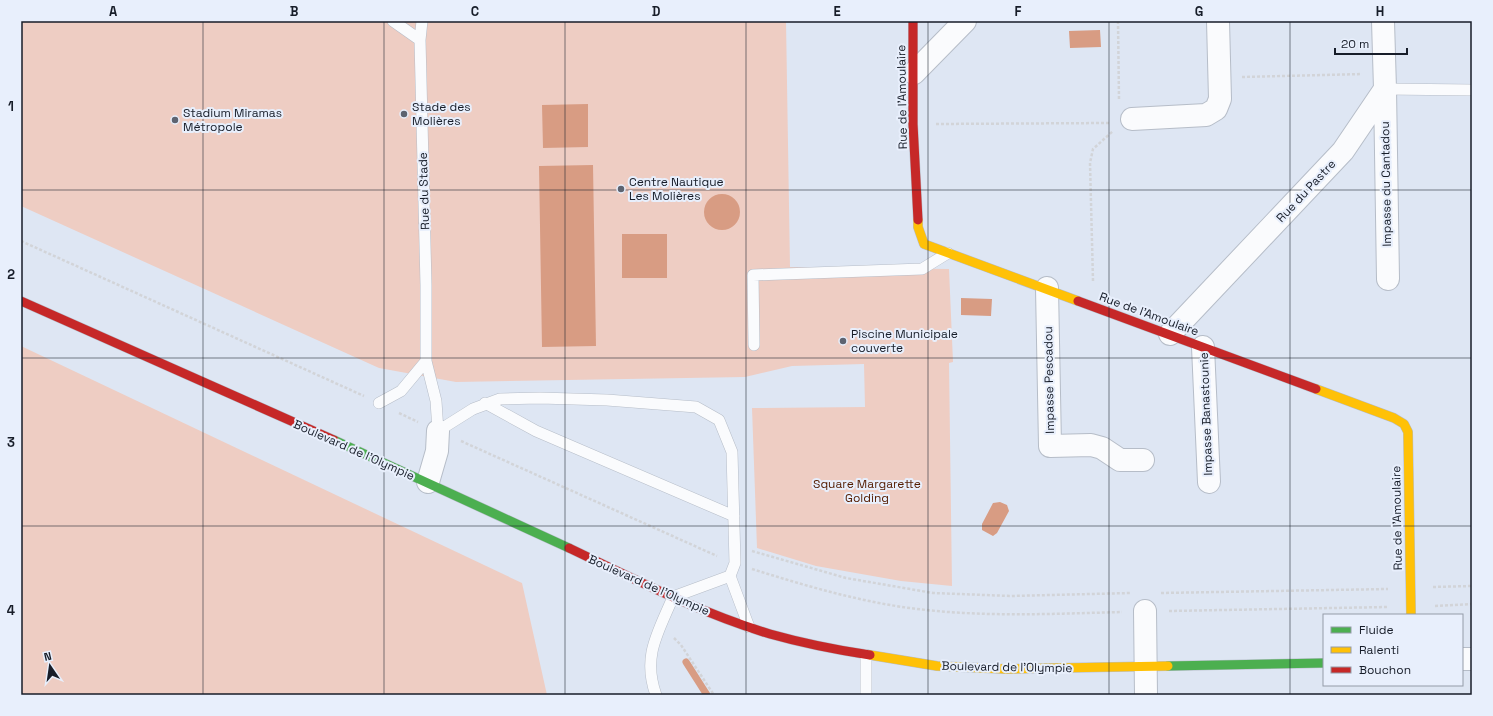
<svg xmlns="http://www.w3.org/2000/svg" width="1493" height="716" font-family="'Space Grotesk',sans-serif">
  <rect width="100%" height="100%" fill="#dee6f3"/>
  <path fill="#eecdc3" d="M21,21H786L790,267L949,269L953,362L949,363L952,586L901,581L816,566L757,548L752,408L865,407L864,364L792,366L745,377L456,382L379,368L21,206Z
    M21,346L522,583L547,695H21Z"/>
  <path fill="#d89c83" d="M1100,30L1101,47L1070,48L1069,31Z
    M588,104V147L543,148L542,105Z
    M593,165L596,346L542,347L539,166Z
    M704 212a18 18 0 1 1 36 0a18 18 0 1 1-36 0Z
    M622,234H667V278H622Z
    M961,298L992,299L991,316L961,315Z
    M1000,502L1007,505L1009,511L997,533L993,536L982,530V524L993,503Z"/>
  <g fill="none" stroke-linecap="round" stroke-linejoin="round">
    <path stroke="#d89c83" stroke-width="7" d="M686,662L707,695"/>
    <defs>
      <path id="lane" d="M393,21L420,40
        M422,21L420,40L426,285V361L436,401L438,431L473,409L500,399L540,398L607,400L696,407L719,420L732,452L735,563L730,576L749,627
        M1385,89L1472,90
        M754,345L753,275L922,269L948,253
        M379,403L401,391L426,361
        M485,403L536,431L734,516
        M866,655V695
        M656,695C642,656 658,633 673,597L730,576"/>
      <path id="street" d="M914,73L965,21
        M1385,89L1388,279
        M1132,119L1206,115L1216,109L1220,99L1218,21
        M1047,288L1050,446L1091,445L1102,448L1120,460H1143
        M1170,334L1343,151L1385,89L1383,21
        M1203,347L1209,482
        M428,482L437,451L438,431
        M1145,611L1146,695
        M1462,659H1472"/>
      <path id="fast" d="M334,440L569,548
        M1168,666L1324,663"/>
      <path id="slow" d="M918,220V227L924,244L1078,301
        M1316,389L1394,418L1404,424L1408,432L1411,615
        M870,655L937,666L1006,669L1168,666"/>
      <path id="jam" d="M913,21V124L918,220
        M21,301L334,440
        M1078,301L1316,389
        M569,548C634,579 700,613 770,634C802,643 837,650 870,655"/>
    </defs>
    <use href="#lane" stroke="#b6bdc8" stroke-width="12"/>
    <use href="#street" stroke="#b6bdc8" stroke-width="24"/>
    <use href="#fast" stroke="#b6bdc8" stroke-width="10"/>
    <use href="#slow" stroke="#b6bdc8" stroke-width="10"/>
    <use href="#jam" stroke="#b6bdc8" stroke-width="10"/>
    <path stroke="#d2d4d8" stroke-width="2.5" stroke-dasharray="3 2" stroke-linecap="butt" d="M1118,21L1119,100
      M1242,77L1362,74
      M936,124L1109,123
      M21,241L364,396
      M1093,281L1090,163L1093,149L1113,131
      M399,413L418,422
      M461,441L717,556
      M752,551L846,578L933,593L1011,596L1130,593
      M752,569C800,584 847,598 896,606C971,618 1047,614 1122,612
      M1433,587L1472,586
      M1161,593L1388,589
      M1435,606L1472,604
      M1169,611L1388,607
      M674,638L681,645L714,695"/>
    <use href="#lane" stroke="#fafbfd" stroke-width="11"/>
    <use href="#street" stroke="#fafbfd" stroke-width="22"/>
    <use href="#fast" stroke="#4caf50" stroke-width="9"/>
    <use href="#slow" stroke="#ffc107" stroke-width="9"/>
    <use href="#jam" stroke="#c62828" stroke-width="9"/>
  </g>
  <path fill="none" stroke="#171d29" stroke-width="1" stroke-opacity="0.55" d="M203,21V695M384,21V695M565,21V695M746,21V695M928,21V695M1109,21V695M1290,21V695M21,190H1472M21,358H1472M21,526H1472"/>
  <g fill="#5d6370" stroke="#e8effc" stroke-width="1.5">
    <circle cx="404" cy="114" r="4"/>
    <circle cx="175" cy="120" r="4"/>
    <circle cx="621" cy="189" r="4"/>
    <circle cx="843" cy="341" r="4"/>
  </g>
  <g text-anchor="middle" stroke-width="4" stroke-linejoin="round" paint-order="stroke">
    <g font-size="12" fill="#171d29" stroke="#e8effc">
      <text transform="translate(902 97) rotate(-91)" y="4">Rue de l'Amoulaire</text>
      <text transform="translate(1386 184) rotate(-91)" y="4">Impasse du Cantadou</text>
      <text transform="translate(424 191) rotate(-92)" y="4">Rue du Stade</text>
      <text transform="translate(1306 191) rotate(-47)" y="4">Rue du Pastre</text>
      <text transform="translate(1149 314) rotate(20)" y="4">Rue de l'Amoulaire</text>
      <text transform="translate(1049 380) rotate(-91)" y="4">Impasse Pescadou</text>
      <text transform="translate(1206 414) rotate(-92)" y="4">Impasse Banastounie</text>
      <text transform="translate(354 450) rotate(24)" y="4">Boulevard de l'Olympie</text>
      <text transform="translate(1397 518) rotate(-91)" y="4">Rue de l'Amoulaire</text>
      <text transform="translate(649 585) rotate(24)" y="4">Boulevard de l'Olympie</text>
      <text transform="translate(1007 667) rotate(1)" y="4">Boulevard de l'Olympie</text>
    </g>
    <g font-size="12" fill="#171d29" stroke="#e8effc" text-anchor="start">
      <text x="412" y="111">Stade des<tspan x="412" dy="14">Molières</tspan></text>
      <text x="183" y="117">Stadium Miramas<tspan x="183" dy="14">Métropole</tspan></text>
      <text x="629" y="186">Centre Nautique<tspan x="629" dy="14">Les Molières</tspan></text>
      <text x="851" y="338">Piscine Municipale<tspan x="851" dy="14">couverte</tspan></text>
    </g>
    <g font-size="12" fill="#541c00" stroke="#e8effc">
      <text x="867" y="488">Square Margarette<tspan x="867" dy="14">Golding</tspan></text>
    </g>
  </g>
  <rect width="1493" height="716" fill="none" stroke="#e8effc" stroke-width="44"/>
  <rect x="1323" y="614" width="140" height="72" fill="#e8effc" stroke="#949ba8"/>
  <rect x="1331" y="627" width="20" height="6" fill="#4caf50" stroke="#949ba8"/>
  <text x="1359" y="634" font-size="12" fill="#171d29">Fluide</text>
  <rect x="1331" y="647" width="20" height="6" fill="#ffc107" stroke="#949ba8"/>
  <text x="1359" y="654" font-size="12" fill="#171d29">Ralenti</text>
  <rect x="1331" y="667" width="20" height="6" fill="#c62828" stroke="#949ba8"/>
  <text x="1359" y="674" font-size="12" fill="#171d29">Bouchon</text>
  <g transform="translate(50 666) rotate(347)" stroke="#e8effc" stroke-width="3" paint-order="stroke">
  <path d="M0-3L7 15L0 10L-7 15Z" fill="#171d29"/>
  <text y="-6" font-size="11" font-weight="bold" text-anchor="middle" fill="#171d29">N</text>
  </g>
  <path d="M1335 48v6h72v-6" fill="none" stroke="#171d29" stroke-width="2"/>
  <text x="1341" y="48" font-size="12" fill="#171d29" stroke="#e8effc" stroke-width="3" paint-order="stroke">20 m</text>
  <rect x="22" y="22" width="1449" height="672" fill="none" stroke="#171d29" stroke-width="1.5"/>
  <g font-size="13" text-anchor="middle" font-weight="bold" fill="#171d29">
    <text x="113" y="16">A</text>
    <text x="294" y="16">B</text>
    <text x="475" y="16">C</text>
    <text x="656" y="16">D</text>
    <text x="837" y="16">E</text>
    <text x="1018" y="16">F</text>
    <text x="1199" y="16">G</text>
    <text x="1380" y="16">H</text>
    <text x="11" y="111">1</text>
    <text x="11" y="279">2</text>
    <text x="11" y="447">3</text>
    <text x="11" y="615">4</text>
  </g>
</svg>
